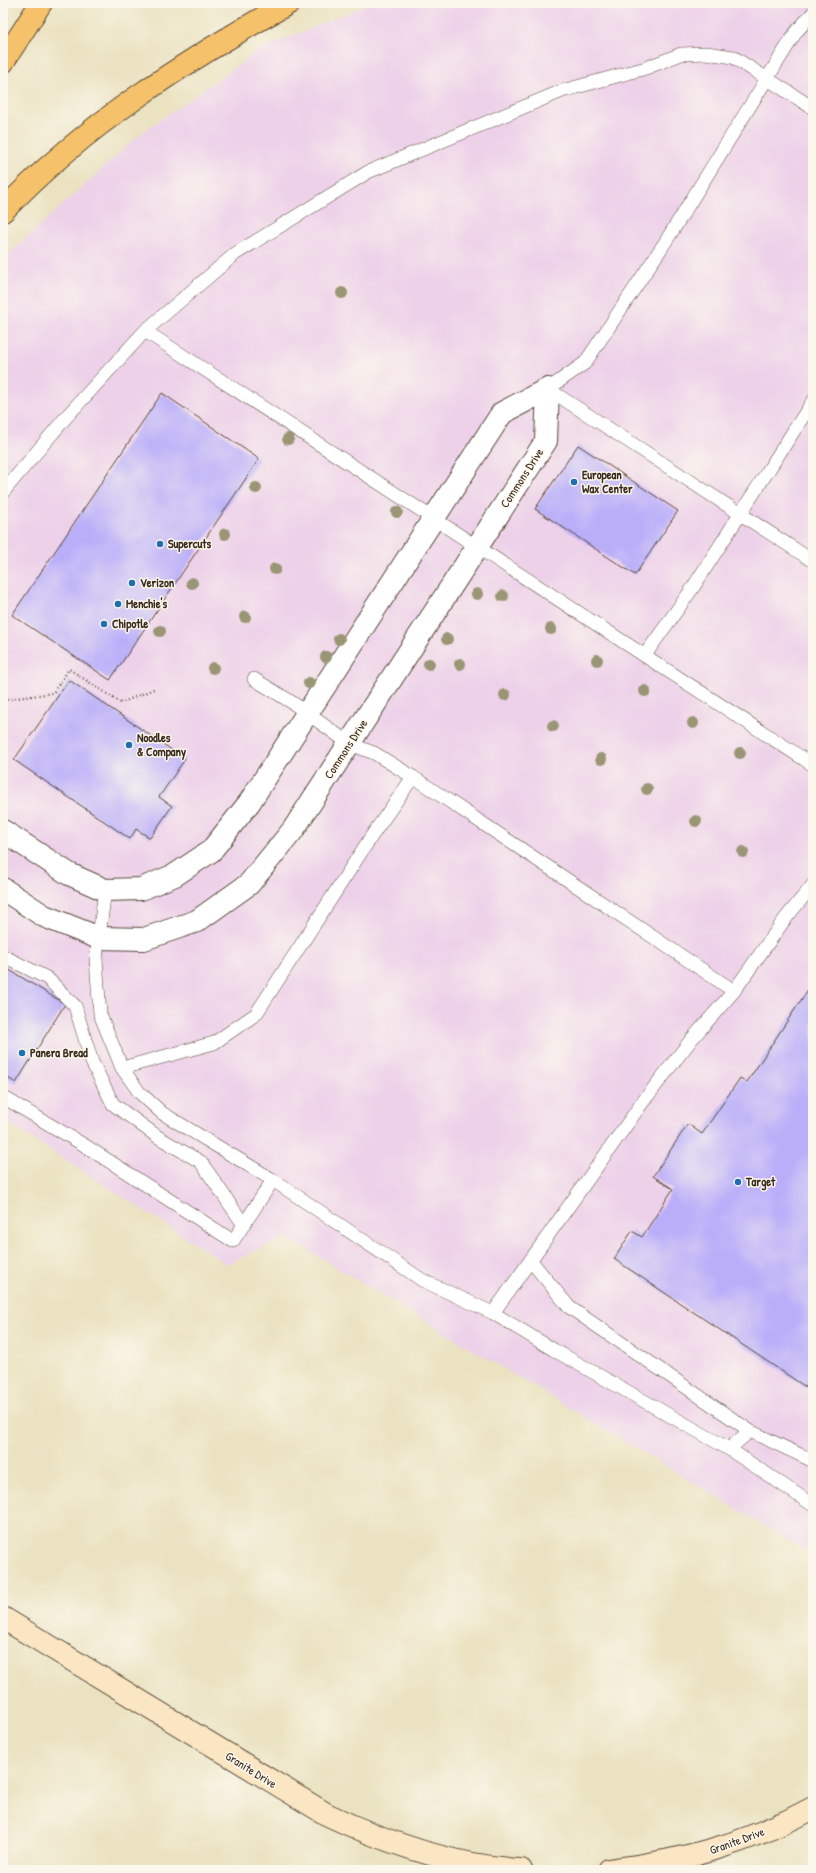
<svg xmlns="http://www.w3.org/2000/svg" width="816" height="1873" font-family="'Patrick Hand',sans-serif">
  <rect width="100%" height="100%" fill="#fbf7ec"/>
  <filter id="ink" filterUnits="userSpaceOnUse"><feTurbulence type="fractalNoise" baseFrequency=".025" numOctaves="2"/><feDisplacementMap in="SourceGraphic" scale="8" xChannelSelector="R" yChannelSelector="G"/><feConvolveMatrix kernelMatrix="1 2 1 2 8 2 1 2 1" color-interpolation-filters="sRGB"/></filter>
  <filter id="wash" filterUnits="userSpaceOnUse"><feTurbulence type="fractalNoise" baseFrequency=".012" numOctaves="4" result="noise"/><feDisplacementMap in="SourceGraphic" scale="16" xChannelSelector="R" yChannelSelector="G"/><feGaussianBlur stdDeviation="0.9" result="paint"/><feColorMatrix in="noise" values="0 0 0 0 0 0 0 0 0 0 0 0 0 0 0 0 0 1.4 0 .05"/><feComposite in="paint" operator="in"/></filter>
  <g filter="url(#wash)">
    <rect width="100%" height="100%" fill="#eae2c0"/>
    <path fill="#edd1e9" d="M370,3H813V1555L286,1237L227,1264L3,1120V259L139,135L260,50Z"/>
    <g id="blocks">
      <path fill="#baaef9" d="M162,393L259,459L110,680L12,615Z
        M578,445L678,511L635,575L535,509Z
        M69,680L185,759L159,797L172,806L150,838L136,829L130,839L14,760Z
        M3,966L65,1004L16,1083L3,1075Z
        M813,982V1392L614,1259L632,1231L642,1237L673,1189L653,1176L688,1124L702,1134L740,1078L747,1082Z"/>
    </g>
  </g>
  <g filter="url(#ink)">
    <use href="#blocks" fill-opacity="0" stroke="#554636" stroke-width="1"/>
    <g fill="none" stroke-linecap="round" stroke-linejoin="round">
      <defs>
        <path id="lane" d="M813,13L796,32L666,241L585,363L548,389L813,561
          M145,331L813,765
          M3,492L67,416L145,331L235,254L368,172L562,91L646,68L681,54L707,53L733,57L813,108
          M645,655L692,589L813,401
          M254,679L293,703L350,744L374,753L413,777L734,991
          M105,890L96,959L100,1014L122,1068L139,1092L162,1113L273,1180L422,1280L493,1313L554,1350L729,1449L813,1505
          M3,956L47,978L75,1006L92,1062L113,1104L158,1137L201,1162L244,1225
          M122,1068L214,1043L256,1014L373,834L413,777
          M3,1097L84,1145L233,1241L273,1180
          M531,1261L569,1307L750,1431
          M493,1313L642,1103L691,1040L734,991L785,919L813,885
          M729,1449L750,1431L813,1461"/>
        <path id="street" d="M3,831L69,874L105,890L141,889L175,875L211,851L249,803L502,413L548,389
          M3,889L44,916L99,938L144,939L197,921L249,884L293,830L546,441L548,389"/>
        <path id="secondary" d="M3,1618L326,1814C387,1843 452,1866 521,1870
          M609,1870C683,1861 747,1844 813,1808"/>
        <path id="primary" d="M3,62L41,3"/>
        <path id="highway" d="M3,211C84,125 187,60 289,3"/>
      </defs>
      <use href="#lane" stroke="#554636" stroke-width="14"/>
      <use href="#street" stroke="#554636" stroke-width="24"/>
      <use href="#secondary" stroke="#554636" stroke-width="24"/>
      <use href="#primary" stroke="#554636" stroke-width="24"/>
      <use href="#highway" stroke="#554636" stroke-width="24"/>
      <path stroke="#554636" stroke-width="2.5" stroke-dasharray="1 3" stroke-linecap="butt" d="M3,700L53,693L69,669L121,703L156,688"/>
      <use href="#lane" stroke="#fff" stroke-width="13"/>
      <use href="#street" stroke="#fff" stroke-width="22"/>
      <use href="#secondary" stroke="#fbe6c4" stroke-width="22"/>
      <use href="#primary" stroke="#f5c16b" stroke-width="22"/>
      <use href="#highway" stroke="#f5c16b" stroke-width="22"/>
    </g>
    <g fill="#9a9675">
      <circle cx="342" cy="293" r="6"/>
      <circle cx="288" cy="439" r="6"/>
      <circle cx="256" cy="488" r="6"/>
      <circle cx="397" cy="512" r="6"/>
      <circle cx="225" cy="534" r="6"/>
      <circle cx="275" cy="569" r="6"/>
      <circle cx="192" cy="583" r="6"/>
      <circle cx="477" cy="594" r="6"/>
      <circle cx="503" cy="596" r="6"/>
      <circle cx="245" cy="617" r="6"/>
      <circle cx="551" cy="629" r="6"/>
      <circle cx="160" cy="631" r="6"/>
      <circle cx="339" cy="639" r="6"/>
      <circle cx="447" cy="639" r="6"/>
      <circle cx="326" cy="657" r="6"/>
      <circle cx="597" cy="660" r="6"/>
      <circle cx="429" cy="664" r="6"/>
      <circle cx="460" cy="664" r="6"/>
      <circle cx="213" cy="668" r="6"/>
      <circle cx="309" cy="683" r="6"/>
      <circle cx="645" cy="691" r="6"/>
      <circle cx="505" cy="695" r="6"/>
      <circle cx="693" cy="723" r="6"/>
      <circle cx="553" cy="726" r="6"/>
      <circle cx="740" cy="753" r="6"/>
      <circle cx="601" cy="759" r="6"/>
      <circle cx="647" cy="789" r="6"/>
      <circle cx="696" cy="821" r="6"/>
      <circle cx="743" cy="852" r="6"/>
    </g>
  </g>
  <g fill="#1f6fb2" stroke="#fbf7ec" stroke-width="1.5">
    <circle cx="574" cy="482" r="4"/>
    <circle cx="160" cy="544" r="4"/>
    <circle cx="132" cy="583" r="4"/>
    <circle cx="118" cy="604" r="4"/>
    <circle cx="104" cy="624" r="4"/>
    <circle cx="129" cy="745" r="4"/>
    <circle cx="22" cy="1053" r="4"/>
    <circle cx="738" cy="1182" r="4"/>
  </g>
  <g text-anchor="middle" stroke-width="3" stroke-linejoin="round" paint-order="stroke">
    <g font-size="12" font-weight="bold" fill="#3b2a1e" stroke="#fbf7ec" text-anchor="start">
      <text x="582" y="479">European<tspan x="582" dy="14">Wax Center</tspan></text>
      <text x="168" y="548">Supercuts</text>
      <text x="140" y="587">Verizon</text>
      <text x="126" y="608">Menchie's</text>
      <text x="112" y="628">Chipotle</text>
      <text x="137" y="742">Noodles<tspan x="137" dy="14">&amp; Company</tspan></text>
      <text x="30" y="1057">Panera Bread</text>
      <text x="746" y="1186">Target</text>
    </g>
    <g font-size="12" fill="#3b2a1e" stroke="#fbf7ec">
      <text transform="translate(522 478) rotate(-57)" y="4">Commons Drive</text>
      <text transform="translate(346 749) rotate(-57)" y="4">Commons Drive</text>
      <text transform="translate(251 1770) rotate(32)" y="4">Granite Drive</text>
      <text transform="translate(737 1841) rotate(-20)" y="4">Granite Drive</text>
    </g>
  </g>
  <rect width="816" height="1873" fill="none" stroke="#fbf7ec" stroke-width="16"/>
</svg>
